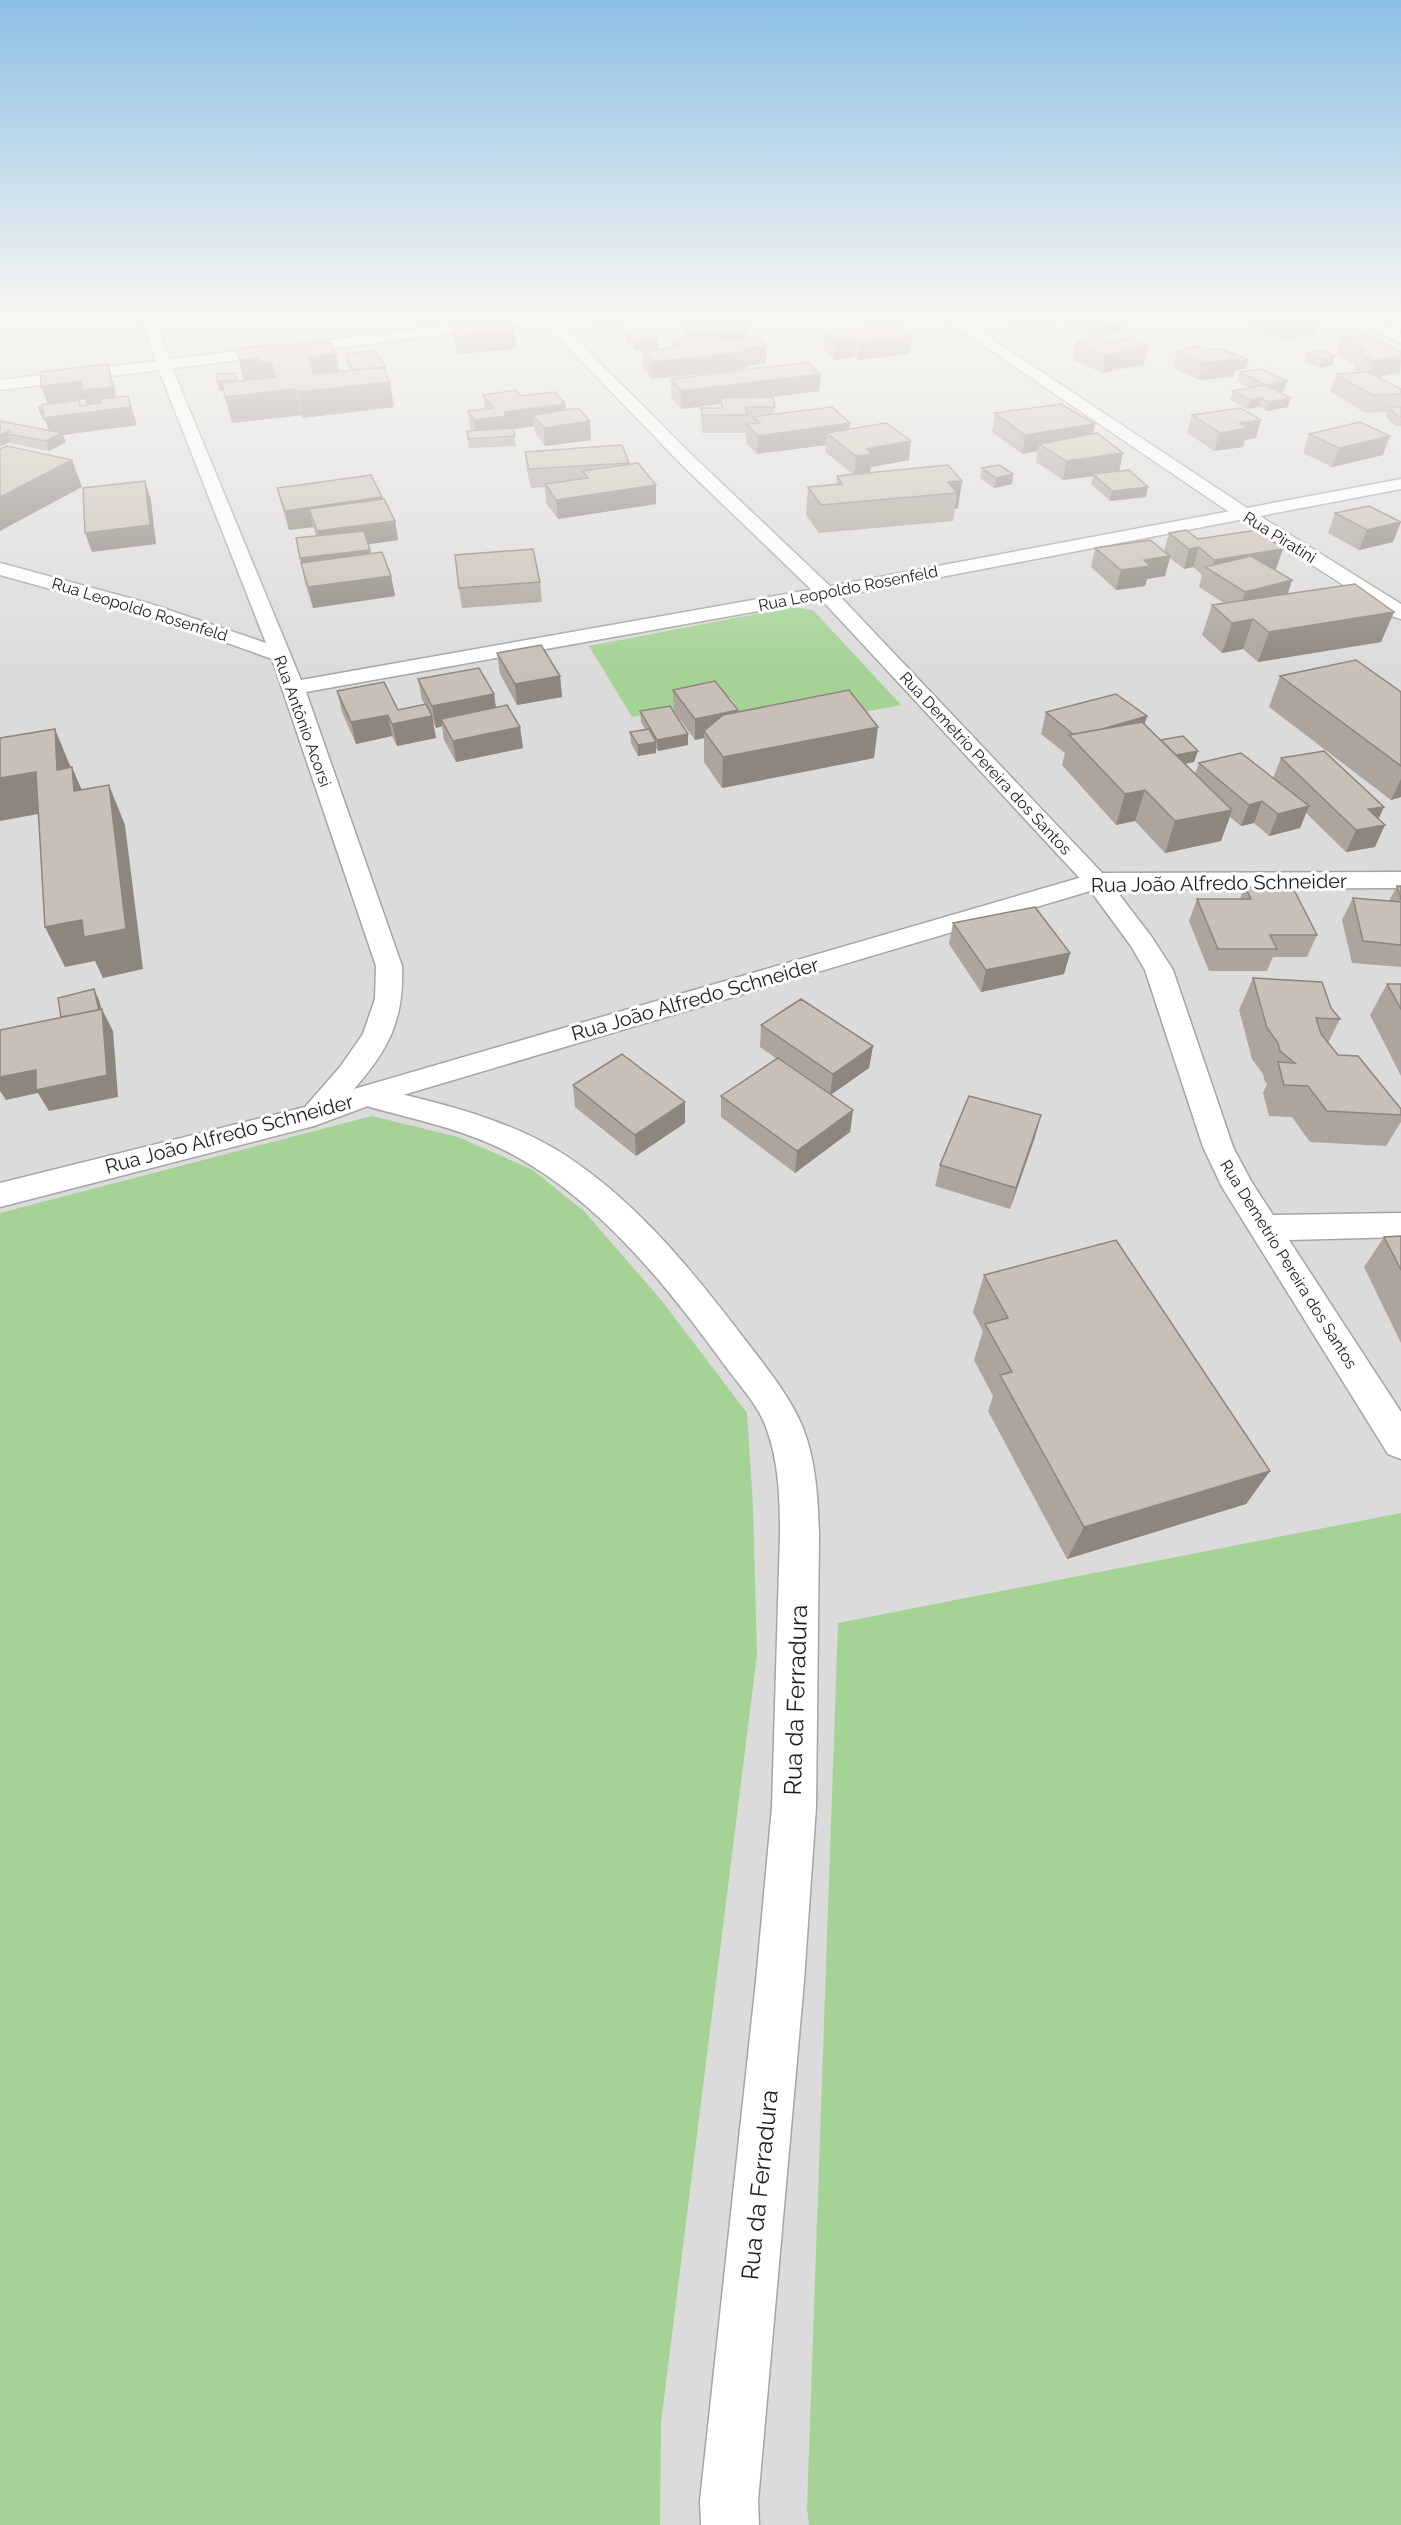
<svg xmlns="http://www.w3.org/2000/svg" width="1401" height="2525" font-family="Raleway,sans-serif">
  <rect width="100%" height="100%" fill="#f0ece3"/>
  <path fill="#dcdbdb" d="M0,318H1401V2525H0Z"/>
  <path fill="#a4d395" d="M792,607L813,610L901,705L753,733L731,698L632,717L589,646Z
    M372,1116L458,1137L531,1169L584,1211L662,1301L747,1413L753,1505L757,1655L661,2423L660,2525H0V1213Z
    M1401,1513V2525H809L807,2508L838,1623Z"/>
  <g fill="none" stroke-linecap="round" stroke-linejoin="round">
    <defs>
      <path id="minor" d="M511,318H555L695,458L833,589L1105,876L1151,936L1173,970L1233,1147L1251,1181L1273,1215L1401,1213V1237L1289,1240L1401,1412V1459L1388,1454L1222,1187L1203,1147L1145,970L1131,946L1087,886L819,597L683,466L544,322L0,390V380Z
        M943,318H960L1247,508L1401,604V619L1394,617L1235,516Z
        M366,1086C424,1099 485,1113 539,1140C623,1184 689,1266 746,1341C767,1369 789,1394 803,1428C816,1461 818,1499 819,1535L816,1807L804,1981L758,2501L759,2525H701L700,2501L756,1981L772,1807L780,1535C780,1499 779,1461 766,1427C757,1403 738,1384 723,1363C667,1286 603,1206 519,1158C469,1129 410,1119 356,1103L351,1096L356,1089Z"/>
      <path id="tertiary" d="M141,318H155L171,365L301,680L826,587L1401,479V489L826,599L306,692L402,966C404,1020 389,1049 354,1089L1096,873L1401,872V888L1097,889L376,1103L314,1126L0,1207V1183L305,1107L340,1067L363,1034L375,999L376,966L272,659L169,622L0,575V563L148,603L266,643L157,365Z
        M1348,318H1367L1401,334V343Z"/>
    </defs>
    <use href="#minor" stroke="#a5a5a5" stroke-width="3"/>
    <use href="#tertiary" stroke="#a5a5a5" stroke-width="3"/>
    <use href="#minor" fill="#fff" fill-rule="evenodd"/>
    <use href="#tertiary" fill="#fff" fill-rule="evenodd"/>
  </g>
  <path fill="#aca49d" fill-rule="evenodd" d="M596,318H620L622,328L605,331L596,325Z
    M694,318H736L747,338L766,363L746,366V369L652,379L643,369V351L672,348V339L684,338L683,328L694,327Z
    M1000,318H1058L1057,322L1016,328Z
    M1064,318H1113L1122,332L1092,338L1071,328L1073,320L1068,321Z
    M1253,318H1318L1314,333L1280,340L1251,328Z
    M451,325L514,332L516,349L458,354L454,342Z
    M625,333L658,340V348L635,351L626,342Z
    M825,333L912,337L910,354L858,360L854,357L835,360L824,350Z
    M1342,337L1401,352L1400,373L1378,377L1401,389V426H1395L1385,416L1387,412L1365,413L1330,391L1336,374L1358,372L1354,369L1355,366L1336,354Z
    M1076,342L1144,364L1102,373L1073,360Z
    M282,347L339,371L350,370L347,363L345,354L385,367L394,407L303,418L302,415L232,423L224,391H219L217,382L244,381L236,349Z
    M1205,350L1246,368L1235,371L1233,377L1199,380L1173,368L1177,351Z
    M1307,353L1335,356L1332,365L1320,368L1304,362Z
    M108,364L113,382L116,397L137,425L63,435L66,442L49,451L10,443V442L0,446V421L48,430L45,420H43L40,411L42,407L48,404L41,386ZM85,399L87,405H81L79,400Z
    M1240,372L1287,381L1284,391L1278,392L1288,407L1267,411L1259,407L1247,409L1230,400L1233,391L1250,388L1237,381Z
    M821,374L819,391L773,397L775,407L774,415L850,430L909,460L871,467L870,472L862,474L962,481L958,508L955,509L953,521L819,533L806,515L808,487L836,484L837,476L854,475L825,452L826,445L757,454L746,443V433H702L701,408H721V404L681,409L671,397V379Z
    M483,395L521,396L565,404L566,410L590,421L591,440L545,446L535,433L534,426L513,429L516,446L469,448L467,431H471L468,411L485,409Z
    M995,413L1093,434L1123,453L1119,471L1146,497L1110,501L1091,484L1093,476L1063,480L1036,462L1038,451L1022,454L992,432Z
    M1192,415L1256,438L1245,440L1243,447L1214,451L1187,433Z
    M1309,434L1383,455L1332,467L1303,453Z
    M525,452L629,463V465L656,504L558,519L546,503L545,487L531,488L527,471Z
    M982,468L1013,474L1012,484L994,488L980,478Z
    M277,488L382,499L395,521L398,540L368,544L370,554L391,576L395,596L313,608L305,583L300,558L316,536L313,527L289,530L282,507Z
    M1335,513L1393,542L1359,550L1328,533Z
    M1169,533L1198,539L1276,569H1274L1292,580L1288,594L1394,612L1381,642L1258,662L1243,649L1222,653L1202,635L1212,605L1224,603L1199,587L1202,575L1193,567L1184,569L1170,558L1165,576L1147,579L1145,586L1116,590L1091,567L1095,548L1164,551Z
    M540,582L542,602L462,608L459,588Z
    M497,653L560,676L562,697L517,705L500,674Z
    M1280,676L1401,692V797L1391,800L1269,707Z
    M418,679L494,694L496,707L520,727L523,748L456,762L444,740L442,726L436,728L433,722L436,738L397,746L392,736L356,744L342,712L337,691L398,710L425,705L422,700Z
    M673,690L738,710V712L874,758L722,788L704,762V738L695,740L674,711Z
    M640,711L688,745L658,751L656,748V753L638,756L631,743L630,732L645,729L641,722Z
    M1046,712L1145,724L1161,740L1198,751L1194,762L1185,764L1195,774L1199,763L1273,778L1281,758L1379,819L1375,847L1346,852L1306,813L1300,828L1269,836L1254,823L1241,826L1230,817L1221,841L1165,853L1135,821L1116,825L1062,765L1065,753L1041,734Z
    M1397,886H1401V967L1352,963L1342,920L1353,898L1389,901Z
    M1245,887L1317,935L1307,957H1273L1267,971H1209L1189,921L1197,899H1240Z
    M953,923L1070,953L1064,974L981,992L949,944Z
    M1253,978L1331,1008L1340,1019L1328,1043L1338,1055L1401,1109V1122L1386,1146L1310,1142L1292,1117L1269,1116L1263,1093L1267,1084L1265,1082L1263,1074L1252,1059L1239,1010Z
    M1387,984H1401V1076L1370,1015Z
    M761,1025L873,1046L869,1068L831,1095L853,1110L850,1132L795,1173L721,1117V1096L777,1059L760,1047Z
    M573,1085L685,1123L636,1156L575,1107Z
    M1035,1137L1010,1209L935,1186L940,1165Z
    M1401,1236V1343L1364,1267L1384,1237Z
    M984,1275L1270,1471L1246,1504L1067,1559L988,1411L993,1396L974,1360L983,1331L973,1312Z"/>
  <path fill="#8c867f" d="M386,318H415L386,320Z
    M1018,318H1058L1057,322L1016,328Z
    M1069,318H1085L1068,321Z
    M1309,318H1318L1314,333L1280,340L1285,323Z
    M621,319L622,328L605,331V322Z
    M1124,323L1122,332L1092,338L1094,329Z
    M747,329V346L690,352V335Z
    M514,332L516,349L458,354L456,336Z
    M912,337L910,354L858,360L859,343Z
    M658,340V348L635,351V343Z
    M856,340L854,357L835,360L836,342Z
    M767,346L766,363L746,366V369L652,379L651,362Z
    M1148,346L1144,364L1102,373L1105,356Z
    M336,354L341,380L313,383L308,357Z
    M1335,356L1332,365L1320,368L1323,359Z
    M1401,356L1400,373L1367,379L1373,361Z
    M260,358L266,383L245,385L239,360Z
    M1238,359L1248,360L1246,368L1235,371L1233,377L1199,380L1203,363Z
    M271,362L276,387L268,388L262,363Z
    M108,364L113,382L117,405L88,408L85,399L79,400L83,413L131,407L128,396L137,425L63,435L66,442L49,451L46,441L58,435L51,436L45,420H43L40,411L67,407L70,415L83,413L79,400L48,404L41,386L81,381L83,390L112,387Z
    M235,373L238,389L219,391L217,382Z
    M821,374L819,391L681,409V391Z
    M1287,381L1284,391L1262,394L1265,385Z
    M390,382L394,407L303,418L298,392Z
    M296,389L302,415L232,423L225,397Z
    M1261,398L1259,407L1247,409L1250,400Z
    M1291,398L1288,407L1267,411L1269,402Z
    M565,404L567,422L533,415L534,426L508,430L476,439L474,420L504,412Z
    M1261,420L1256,438L1245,440L1243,447L1214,451L1220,433L1240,423Z
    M590,421L591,440L545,446L544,428Z
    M850,423L849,442L827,433L826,445L757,454L758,436Z
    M1095,424L1091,443L1039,444L1038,451L1022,454L1025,435Z
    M9,431L7,434L10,442L1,446L0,443V435Z
    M1390,436L1383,455L1332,467L1339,448Z
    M911,441L909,460L871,467L870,472L854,475L856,456L866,449Z
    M1123,453L1119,472L1093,474V476L1063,480L1066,461Z
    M72,460L82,487L0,531V497Z
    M1013,474L1012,484L994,488L996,478Z
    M145,481L151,500L156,544L92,552L85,533Z
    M962,481L958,508L955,509L957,493L948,482Z
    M656,485V504L558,519L556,500Z
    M1148,487L1146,497L1110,501L1112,491Z
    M382,497L385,517L309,509L313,527L289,530L285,511Z
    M395,521L398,540L322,551L317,531Z
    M1401,522L1393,542L1359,550L1367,530Z
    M1199,547L1193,567L1184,569L1189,549Z
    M1283,549L1276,569L1221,578L1211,571L1214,560Z
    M370,550L373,570L305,578L300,558Z
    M1170,556L1165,576L1147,579L1145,586L1116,590L1121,570L1144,560Z
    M391,576L395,596L313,608L308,587Z
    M1292,580L1285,601L1238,613L1245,592Z
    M1394,612L1381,642L1258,662L1269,632Z
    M1253,619L1243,649L1222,653L1232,623Z
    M560,676L562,697L517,705L515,684Z
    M494,694L497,716L441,719L442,726L436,728L432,706Z
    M738,710V731H704V738L695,740V719Z
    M388,715L392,736L356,744L351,722Z
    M432,716L436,738L397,746L392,724Z
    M1147,716L1141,737L1076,736Z
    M520,727L523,748L456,762L453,741Z
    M878,727L874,758L722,788L723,757Z
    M55,729L71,768L57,770Z
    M688,734V745L658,751L657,740Z
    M656,742V753L638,756V745Z
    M1198,751L1194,762L1151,770L1154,759Z
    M72,767L89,807L74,791Z
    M36,772L54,811L0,821V778Z
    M1401,779V797L1391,800Z
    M109,785L125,825L143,969L103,978L95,961L65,967L45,927L82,920Z
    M1145,790L1135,821L1116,825L1125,794Z
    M1262,801L1254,823L1241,826L1249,805Z
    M1309,806L1300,828L1269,836L1278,814Z
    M1384,807L1375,827L1385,825L1375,847L1346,852L1356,830L1368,809Z
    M1232,810L1221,841L1165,853L1175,821Z
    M1070,953L1064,974L981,992L986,970Z
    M94,989L99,1000L103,1014L102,1009L113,1031L118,1097L49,1111L38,1093L6,1100L0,1091V1077L68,1033Z
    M873,1046L869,1068L830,1095L833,1074Z
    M685,1102V1123L636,1156L635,1135Z
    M853,1110L850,1132L795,1173L797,1151Z
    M1041,1115L1035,1137L1010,1209L1016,1188Z
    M1270,1471L1246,1504L1067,1559L1084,1527Z"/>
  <path fill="#c8bfb6" stroke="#8c867f" stroke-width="1.5" d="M599,318H620L621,319L605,322Z
    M695,318H736L747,329L690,335L683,328L702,326Z
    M1080,318H1113L1124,323L1094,329L1073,320Z
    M1273,318H1309L1285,323Z
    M509,320L514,332L456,336L451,325Z
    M896,325L912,337L859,343L856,340L836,342L825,333Z
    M648,330L658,340L635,343L625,333Z
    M718,334L724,341L758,337L767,346L743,349L746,352L651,362L643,351L680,347L672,339Z
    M1371,335L1401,352V356L1373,361L1360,352L1365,351L1342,337Z
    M1100,337L1110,342L1129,338L1148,346L1105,356L1076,342Z
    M330,342L336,354L308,357L314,374L383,367L390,382L298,392L296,389L225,397L222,383L276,377L271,362L262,363L260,358L239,360L236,349L281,344L282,347Z
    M1200,346L1205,350L1222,349L1238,359L1203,363L1177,351Z
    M1223,349L1248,360L1238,362V359Z
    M1319,350L1335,356L1323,359L1307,353Z
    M375,351L385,367L353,370L345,354Z
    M808,362L821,374L681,391L671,379Z
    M108,364L112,387L82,390L81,381L41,386L40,372Z
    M1261,369L1287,381L1265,385L1240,372Z
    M1368,372L1401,389V394L1372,395L1336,374Z
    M235,373L236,380L217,382L216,374Z
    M1265,385L1291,398L1269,402L1261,398L1250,400L1233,391Z
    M516,390L521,396L555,392L565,404L504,412L506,416L474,420L468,411L493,408L483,395Z
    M128,396L131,407L44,418L42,405L79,400L80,406L101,403L100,399Z
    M773,397L775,407H746L747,415H702L701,408H722L721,398Z
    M1061,404L1095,424L1025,435L995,413Z
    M39,407H42L43,411H40Z
    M832,407L850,423L758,436L747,424L759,423L753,417Z
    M1389,407H1401V417H1398Z
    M578,408L590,421L544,428L533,415Z
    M1241,408L1261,420L1240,423L1248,428L1220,433L1192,415Z
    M0,421L62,433L46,441L7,434L9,431L0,435Z
    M1360,422L1390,436L1339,448L1309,434Z
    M886,423L911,441L866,449L872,454L856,456L827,433Z
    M513,428L515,436L468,439L467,431Z
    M1097,433L1123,453L1066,461L1039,444Z
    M622,445L629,463L529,469L525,452Z
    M7,446L72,460L0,497V449Z
    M638,463L656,485L556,500L545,484L588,478L582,471Z
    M948,465L962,481L948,482L957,493L821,505L808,487L842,484L837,476Z
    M999,465L1013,474L996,478L982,468Z
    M1129,470L1148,487L1112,491L1093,474Z
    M371,475L382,497L285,511L277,488Z
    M145,481L150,525L85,533L83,488Z
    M384,499L395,521L317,531L309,509Z
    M1369,506L1401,522L1367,530L1335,513Z
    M1186,530L1198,539L1257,530L1283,549L1214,560L1199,547L1189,549L1169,533Z
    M364,531L370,550L300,558L296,538Z
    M1150,540L1170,556L1144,560L1150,566L1121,570L1095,548Z
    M533,549L540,582L459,588L455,555Z
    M382,552L391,576L308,587L301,563Z
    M1251,556L1292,580L1245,592L1205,567Z
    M1355,584L1394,612L1269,632L1253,619L1232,623L1212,605Z
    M541,645L560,676L515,684L497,653Z
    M1356,660L1401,692V766L1280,676Z
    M479,668L494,694L432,706L418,679Z
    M715,681L738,710L695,719L673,690Z
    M384,682L398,710L426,704L432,716L392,724L388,715L351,722L337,691Z
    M849,690L878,727L723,757L704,731L723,715Z
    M1116,694L1147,716L1102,729L1073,734L1046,712Z
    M507,705L520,727L453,741L441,719Z
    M670,706L688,734L657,740L640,711Z
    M1142,722L1232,810L1175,821L1145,790L1125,794L1069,735Z
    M55,729L57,770L72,767L74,791L109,785L126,929L84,937L82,920L45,927L36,772L0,778V738Z
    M649,729L656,742L638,745L630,732Z
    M1183,736L1198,751L1176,755L1161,740Z
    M1324,751L1384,807L1368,809L1385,825L1356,830L1281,758Z
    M1241,753L1309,806L1278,814L1262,801L1249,805L1199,763Z
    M1292,886L1317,935H1270L1277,949H1218L1197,899H1251L1245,887Z
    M1397,886H1401V900Z
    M1353,898L1401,902V945L1363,941Z
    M1035,907L1070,953L986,970L953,923Z
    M1253,978L1322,982L1331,1008L1340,1019L1316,1018L1321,1034L1338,1055L1358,1056L1401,1109V1115L1327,1111L1308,1086L1284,1085L1278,1062L1295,1063L1280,1051L1278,1043L1267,1028Z
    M1387,984H1401V1009Z
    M94,989L99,1010L61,1017L58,998Z
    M801,999L873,1046L833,1074L761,1025Z
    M102,1009L107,1075L36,1090V1070L0,1077V1030Z
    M622,1054L685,1102L635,1135L573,1085Z
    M778,1058L853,1110L797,1151L721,1096Z
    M969,1096L1041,1115L1016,1188L940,1165Z
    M1401,1236V1270L1384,1237Z
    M1116,1240L1270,1471L1084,1527L1000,1375L1012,1372L985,1324L1008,1318L984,1275Z"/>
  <linearGradient id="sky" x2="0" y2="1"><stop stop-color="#8bbfe5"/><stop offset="0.47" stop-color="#f8f6f2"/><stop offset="1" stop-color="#f8f6f2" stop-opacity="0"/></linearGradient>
  <rect width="1401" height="672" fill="url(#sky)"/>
  <g text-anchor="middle" stroke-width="6" stroke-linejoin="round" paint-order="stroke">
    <g font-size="16" fill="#1e1e1e" stroke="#fff">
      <text transform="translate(1280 537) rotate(32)" y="6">Rua Piratini</text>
      <text transform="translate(848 588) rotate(-11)" y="6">Rua Leopoldo Rosenfeld</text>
      <text transform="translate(140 609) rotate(17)" y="6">Rua Leopoldo Rosenfeld</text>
      <text transform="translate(303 721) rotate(70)" y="6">Rua Antônio Acorsi</text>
      <text transform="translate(986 763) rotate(47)" y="6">Rua Demetrio Pereira dos Santos</text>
      <text transform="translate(1289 1264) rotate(58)" y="6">Rua Demetrio Pereira dos Santos</text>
    </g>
    <g font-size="20" fill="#1e1e1e" stroke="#fff">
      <text transform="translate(1219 883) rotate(-1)" y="7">Rua João Alfredo Schneider</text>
      <text transform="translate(695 999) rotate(-16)" y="7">Rua João Alfredo Schneider</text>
      <text transform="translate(229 1134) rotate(-15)" y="7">Rua João Alfredo Schneider</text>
    </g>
    <g font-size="24" fill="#1e1e1e" stroke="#fff">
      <text transform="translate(796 1700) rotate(-88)" y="8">Rua da Ferradura</text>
      <text transform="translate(760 2185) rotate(-84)" y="8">Rua da Ferradura</text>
    </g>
  </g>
</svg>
